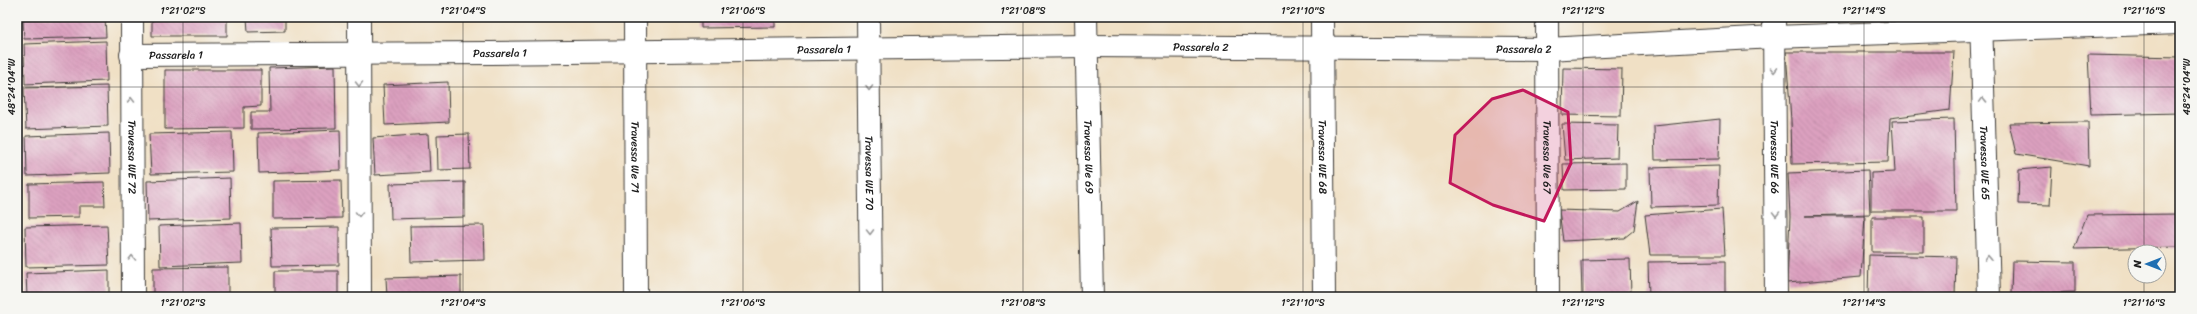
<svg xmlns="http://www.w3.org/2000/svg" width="2197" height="314" font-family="Sriracha,sans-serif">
  <defs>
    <pattern id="building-back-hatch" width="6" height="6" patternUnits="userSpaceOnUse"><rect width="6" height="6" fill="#dca0bf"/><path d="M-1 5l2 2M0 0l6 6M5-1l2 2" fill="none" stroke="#bc89a4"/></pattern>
  </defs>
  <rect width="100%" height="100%" fill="#f6f6f2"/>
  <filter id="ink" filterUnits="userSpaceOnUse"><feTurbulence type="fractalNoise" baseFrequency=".025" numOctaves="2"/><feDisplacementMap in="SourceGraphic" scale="8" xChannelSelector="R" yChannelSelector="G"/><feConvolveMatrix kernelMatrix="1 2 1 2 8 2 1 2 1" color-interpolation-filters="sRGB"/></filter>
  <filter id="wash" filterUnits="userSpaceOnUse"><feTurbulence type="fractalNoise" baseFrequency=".012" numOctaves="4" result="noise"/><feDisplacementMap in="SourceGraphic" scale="16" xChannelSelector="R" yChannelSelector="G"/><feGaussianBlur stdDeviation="0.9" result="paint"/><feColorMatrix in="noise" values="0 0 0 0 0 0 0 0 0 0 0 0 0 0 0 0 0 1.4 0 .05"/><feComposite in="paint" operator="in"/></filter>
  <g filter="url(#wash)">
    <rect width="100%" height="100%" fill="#f0e0c5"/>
    <g id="blocks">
      <path fill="url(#building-back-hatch)" d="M23,17H105L106,37L24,39Z
        M152,17H227V36H152Z
        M247,17H285V31L248,32Z
        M701,17H775V27L701,28Z
        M106,41L107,81L25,84L24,44Z
        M1786,52H1954L1950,110L1890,118L1888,162L1792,164L1791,120Z
        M2088,55L2180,57V113L2091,115Z
        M335,66L336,128L251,129V112H270L269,68Z
        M1563,68L1622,69L1621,116L1562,115Z
        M165,70H261V106L244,107V128L165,129Z
        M448,82L449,122L385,125L383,85Z
        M107,86L108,126L26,129L24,88Z
        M1720,119L1719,159L1655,160L1654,126Z
        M1954,119L1956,211H1871V173L1895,172L1892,121Z
        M2088,122L2089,166L2016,154L2009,123Z
        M1562,124L1618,125L1617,158L1565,160Z
        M340,130L341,170L259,173L258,133Z
        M232,132L233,172L151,174L149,134Z
        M109,133L110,173L27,176L26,136Z
        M428,134L430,172L375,175L373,138Z
        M469,134L470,169L438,170L437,135Z
        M1626,163V189L1564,190L1563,164Z
        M1719,166L1718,205L1651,207L1650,168Z
        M2052,167L2050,205L2018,204L2019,170Z
        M1868,170L1870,214L1805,216H1865L1861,277L1787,283L1790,217L1788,173Z
        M230,178L231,218L148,221L147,181Z
        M341,180L342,218L273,219V181Z
        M104,182L105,206H79V217L29,218V184Z
        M465,182V217L391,219L390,184Z
        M1638,201L1634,230L1624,238L1563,241L1559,210L1620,212Z
        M1722,209L1725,255H1650L1645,215Z
        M2180,214L2179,247L2074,249L2087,215Z
        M1872,217H1924V252H1872Z
        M241,223L242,263L160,266L159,226Z
        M107,225L109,265L26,267L25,227Z
        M484,225L485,260L411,262L410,226Z
        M339,227V265L272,266L271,228Z
        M1869,255L1956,257L1955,297H1868Z
        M1630,259L1631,296L1582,297L1581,260Z
        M1725,261V297H1649L1648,262Z
        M2012,261L2075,262V292L2011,294Z
        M228,267V297H153V268Z
        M109,270V297H27L26,273Z
        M275,271H338V297H275Z
        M461,276V297H387L386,278Z
        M1853,294V297H1788V295Z"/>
    </g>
  </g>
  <g filter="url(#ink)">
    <use href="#blocks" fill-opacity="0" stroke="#3c3935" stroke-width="1"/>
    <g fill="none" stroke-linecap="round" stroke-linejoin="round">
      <defs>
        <g id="street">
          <path id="s1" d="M132,17L133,297"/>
          <path id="s2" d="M635,17L636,297"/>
          <path id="s3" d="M868,17L871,297"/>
          <path id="s4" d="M1086,17L1092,297"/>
          <path id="s5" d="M1322,17L1324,297"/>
          <path id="s6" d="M1547,17L1548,297"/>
          <path id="s7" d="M1774,17L1776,297"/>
          <path id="s8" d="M1981,17L1989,297"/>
          <path id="s9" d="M131,55L490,53L1086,46L1547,49L1774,37L2180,23"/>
        </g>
        <path id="secondary" d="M359,17L360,297"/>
      </defs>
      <use href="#street" stroke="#3c3935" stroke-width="24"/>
      <use href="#secondary" stroke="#3c3935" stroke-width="24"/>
      <use href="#street" stroke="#fff" stroke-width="22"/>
      <use href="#secondary" stroke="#fff" stroke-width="22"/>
    </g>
    <defs><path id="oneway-chevron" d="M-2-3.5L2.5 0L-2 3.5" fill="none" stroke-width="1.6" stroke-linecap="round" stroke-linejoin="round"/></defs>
    <g stroke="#999">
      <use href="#oneway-chevron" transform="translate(1774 70) rotate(89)"/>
      <use href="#oneway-chevron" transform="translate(359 84) rotate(90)"/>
      <use href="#oneway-chevron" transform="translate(869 88) rotate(90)"/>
      <use href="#oneway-chevron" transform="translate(131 100) rotate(-90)"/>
      <use href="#oneway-chevron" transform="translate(1983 100) rotate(-92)"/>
      <use href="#oneway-chevron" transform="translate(359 214) rotate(90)"/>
      <use href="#oneway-chevron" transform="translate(1776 214) rotate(90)"/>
      <use href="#oneway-chevron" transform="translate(870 232) rotate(89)"/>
      <use href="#oneway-chevron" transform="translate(132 258) rotate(-90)"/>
      <use href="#oneway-chevron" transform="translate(1988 258) rotate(-92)"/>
    </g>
  </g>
  <path fill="#c2185b" fill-opacity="0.2" stroke="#c2185b" stroke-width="3" stroke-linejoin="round" d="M1523,90L1568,112L1571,163L1544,221L1493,205L1450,183L1455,135L1492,99Z"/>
  <path fill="none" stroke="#1c1c1c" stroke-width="1" stroke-opacity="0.45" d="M183,17V297M463,17V297M743,17V297M1023,17V297M1303,17V297M1583,17V297M1864,17V297M2144,17V252M17,87H2180M2144,276V297"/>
  <g text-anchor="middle" stroke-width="3" stroke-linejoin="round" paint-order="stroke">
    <g font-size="11" fill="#1c1c1c" stroke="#f6f6f2">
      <text dy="4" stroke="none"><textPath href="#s9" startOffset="1070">Passarela 2</textPath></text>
      <text dy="4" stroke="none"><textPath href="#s9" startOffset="1393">Passarela 2</textPath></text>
      <text dy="4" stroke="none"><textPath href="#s9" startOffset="693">Passarela 1</textPath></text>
      <text dy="4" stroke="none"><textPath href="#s9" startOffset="369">Passarela 1</textPath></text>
      <text dy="4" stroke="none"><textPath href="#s9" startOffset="45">Passarela 1</textPath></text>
      <text dy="4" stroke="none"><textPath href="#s1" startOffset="140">Travessa WE 72</textPath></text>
      <text dy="4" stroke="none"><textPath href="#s2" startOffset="140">Travessa We 71</textPath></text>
      <text dy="4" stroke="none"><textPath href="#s4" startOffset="140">Travessa We 69</textPath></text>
      <text dy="4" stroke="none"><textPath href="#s5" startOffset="140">Travessa WE 68</textPath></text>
      <text dy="4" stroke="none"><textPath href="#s6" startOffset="140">Travessa We 67</textPath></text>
      <text dy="4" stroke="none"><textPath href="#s7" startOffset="140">Travessa WE 66</textPath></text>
      <text dy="4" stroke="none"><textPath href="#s8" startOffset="146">Travessa WE 65</textPath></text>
      <text dy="4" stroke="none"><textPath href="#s3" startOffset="156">Travessa WE 70</textPath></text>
    </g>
  </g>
  <rect width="2197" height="314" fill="none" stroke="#f6f6f2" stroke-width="44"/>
  <g transform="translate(2147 264) rotate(270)"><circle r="19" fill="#f6f6f2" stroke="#9f9f9c"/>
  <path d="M0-3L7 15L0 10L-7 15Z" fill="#1f6fb2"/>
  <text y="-6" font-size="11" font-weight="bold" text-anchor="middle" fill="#1c1c1c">N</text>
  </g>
  <rect x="22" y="22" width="2153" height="270" fill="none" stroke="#1c1c1c" stroke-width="1.5"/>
  <g font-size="10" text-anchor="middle" fill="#1c1c1c">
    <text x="183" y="14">1°21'02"S</text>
    <text x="463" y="14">1°21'04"S</text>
    <text x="743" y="14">1°21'06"S</text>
    <text x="1023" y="14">1°21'08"S</text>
    <text x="1303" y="14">1°21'10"S</text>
    <text x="1583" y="14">1°21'12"S</text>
    <text x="1864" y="14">1°21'14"S</text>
    <text x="2144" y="14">1°21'16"S</text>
    <text transform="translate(2186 87) rotate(-90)" y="4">48°24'04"W</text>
    <text transform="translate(11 87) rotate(-90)" y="4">48°24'04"W</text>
    <text x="183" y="306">1°21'02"S</text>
    <text x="463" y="306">1°21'04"S</text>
    <text x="743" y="306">1°21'06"S</text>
    <text x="1023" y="306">1°21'08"S</text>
    <text x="1303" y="306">1°21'10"S</text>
    <text x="1583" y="306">1°21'12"S</text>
    <text x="1864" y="306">1°21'14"S</text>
    <text x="2144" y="306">1°21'16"S</text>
  </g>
</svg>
